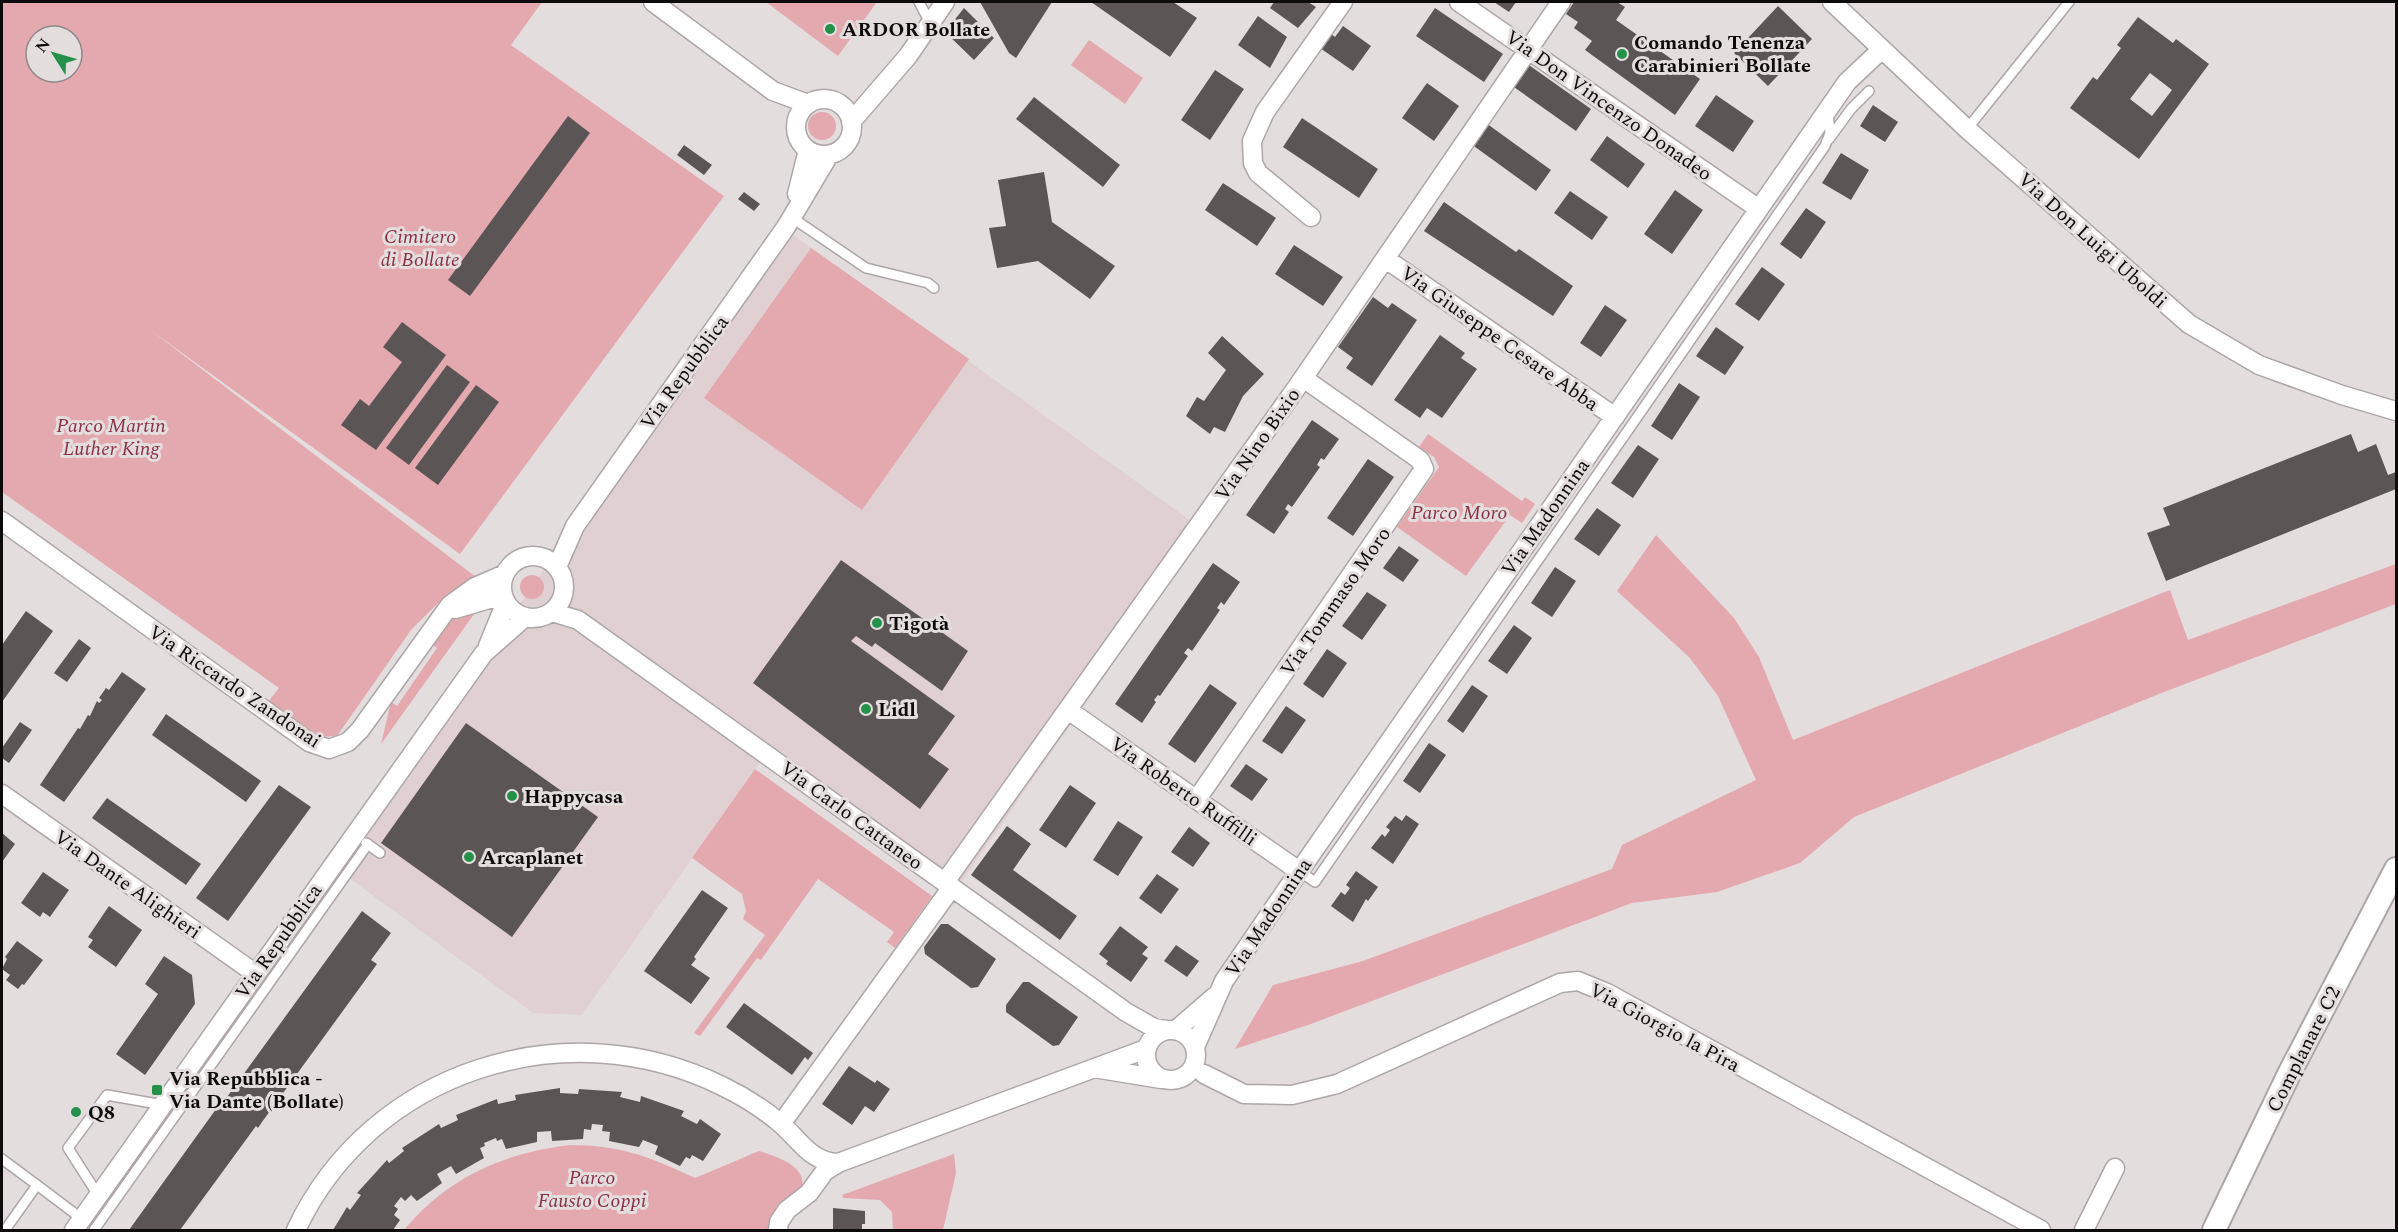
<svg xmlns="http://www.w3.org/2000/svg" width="2398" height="1232" font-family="Spectral,serif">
  <rect width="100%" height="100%" fill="#e4ddde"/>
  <path fill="#e0d0d1" d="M785,229L1205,531L954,893L764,756L582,1015L533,1013L334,867Z"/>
  <path fill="#e4a8af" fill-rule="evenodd" d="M2,2H542L511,45L724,196L460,554L149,329L476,577L446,595L411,630L337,736L316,737L268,702L279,688L2,492ZM36,36H72V72H36Z
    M766,2H877L838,56Z
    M1089,40L1143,78L1125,104L1071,65Z
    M808 126a14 14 0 1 1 28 0a14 14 0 1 1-28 0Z
    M811,248L969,359L862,510L704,398Z
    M1428,434L1522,501L1525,497L1535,504L1522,523L1510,515L1466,576L1397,527L1439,467L1434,457L1419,447Z
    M1656,535L1734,618L1759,657L1793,740L2170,590L2188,640L2396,564V604L2164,692L1854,817L1800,863L1717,892L1632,903L1308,1025L1235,1049L1273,985L1363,961L1612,869L1622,845L1756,780L1718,696L1690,658L1617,591Z
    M520 587a12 12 0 1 1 24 0a12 12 0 1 1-24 0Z
    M477,610L381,744L391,702L397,706L437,648L432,645C448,623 450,616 477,610Z
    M755,769L932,896L895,948L887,942L894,932L818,879L761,960L757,958L700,1036L694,1033L765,935L743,919L746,911L742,894L692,858Z
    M570,1145C621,1145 650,1157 695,1178L759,1151C776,1157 807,1165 802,1188L777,1209L771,1230H404C447,1178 503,1153 570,1145Z
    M954,1154L956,1173L943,1230H893L892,1212L880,1200L843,1198L842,1195Z"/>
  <path fill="#5b5555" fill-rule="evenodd" d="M980,2H1052L1016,58L1009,53Z
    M1091,2H1173L1197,18L1170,57Z
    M1274,2H1308L1316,7L1298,28L1270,8Z
    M1494,2H1516L1509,12Z
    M1574,2H1617L1625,7L1616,20L1700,79L1675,115L1585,50L1592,41L1574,28L1578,22L1566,14Z
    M1778,6L1812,39L1768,86L1734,53Z
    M964,8L994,38L974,60L945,32Z
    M1435,8L1503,54L1484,82L1416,36Z
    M1258,16L1287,37L1270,68L1238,45Z
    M2138,17L2173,43L2176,39L2209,64L2139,159L2070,108L2093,77L2097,80L2121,48L2117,45ZM2150,73L2172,90L2152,116L2130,99Z
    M1343,26L1371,46L1353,71L1320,48L1330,33L1335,37Z
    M1526,63L1591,109L1576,131L1511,85Z
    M1215,70L1244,89L1210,140L1181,120Z
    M1427,83L1459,106L1434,141L1402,118Z
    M1716,95L1754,121L1733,152L1695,126Z
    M1034,97L1120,165L1103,187L1016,119Z
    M1873,105L1898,122L1885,142L1860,126Z
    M568,116L590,133L470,296L448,280Z
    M1302,118L1378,169L1359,198L1283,147Z
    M1486,123L1551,170L1536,191L1471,144Z
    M1607,136L1645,164L1628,188L1590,160Z
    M684,145L712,165L704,175L677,155Z
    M1841,153L1869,170L1851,200L1822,183Z
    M1044,172L1052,222L1115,266L1090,299L1038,261L997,268L989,228L1006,226L998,180Z
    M1223,183L1276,218L1257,246L1205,210Z
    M1675,190L1703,210L1672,254L1644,234Z
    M1570,191L1608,217L1592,240L1554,213Z
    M744,192L760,204L754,211L738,199Z
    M1444,202L1516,252L1519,249L1573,286L1553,316L1424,231Z
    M1806,208L1826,222L1801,259L1780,244Z
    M1294,245L1343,277L1323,306L1275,274Z
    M1762,267L1785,284L1759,321L1735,304Z
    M1373,297L1388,308L1392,303L1417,320L1372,386L1346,368L1353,358L1338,347Z
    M1605,305L1627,320L1601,357L1580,343Z
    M402,322L446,355L376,450L341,425L360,399L369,406L402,362L383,347Z
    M1716,327L1744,347L1725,375L1696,356Z
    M1440,335L1465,353L1461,358L1477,369L1442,418L1427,408L1420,418L1394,400Z
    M1222,336L1264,374L1243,396L1225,432L1214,427L1210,434L1186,416L1197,397L1204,401L1226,370L1208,353Z
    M447,365L470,382L409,465L386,448Z
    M1679,383L1700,397L1672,440L1651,426Z
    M476,385L499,402L438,485L415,468Z
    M1312,420L1339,439L1324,460L1321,458L1317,465L1320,467L1292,507L1288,504L1285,509L1289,512L1274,534L1246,515Z
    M2351,434L2358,452L2376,444L2388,475L2396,472V489L2166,581L2147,533L2170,525L2163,508Z
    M1638,445L1659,459L1633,498L1611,483Z
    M1368,459L1394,477L1353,536L1327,518Z
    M1597,508L1621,525L1599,556L1574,539Z
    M1399,546L1419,560L1403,582L1383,568Z
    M841,560L968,651L942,691L875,643L872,647L856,636L851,641L955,716L928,754L949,769L920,809L753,683Z
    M1213,563L1240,582L1224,605L1221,602L1217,608L1220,610L1192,651L1188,648L1184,653L1188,656L1160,696L1158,695L1154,700L1156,702L1142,723L1115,704Z
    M1555,567L1576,581L1552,617L1531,603Z
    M1367,592L1387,605L1362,640L1342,626Z
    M26,611L53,631L2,702V645Z
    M1514,625L1532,638L1507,674L1488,661Z
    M79,639L91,648L67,682L54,673Z
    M1327,649L1347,663L1323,698L1303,684Z
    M122,672L146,689L64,802L40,785L78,728L80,729L88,715L90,716L97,701L99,703L102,700L99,698L106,688L109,690Z
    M1210,684L1237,703L1195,763L1168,744Z
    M1472,685L1488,696L1463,733L1447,721Z
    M1286,706L1306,720L1282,754L1262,741Z
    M166,714L261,781L246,802L152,735Z
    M20,722L32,730L9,763L2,758V748Z
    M466,723L598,817L512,937L381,843Z
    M1429,743L1446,755L1420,793L1403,781Z
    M1246,764L1268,779L1252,801L1230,786Z
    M279,785L311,807L228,921L196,898Z
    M1070,785L1096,803L1066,848L1039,830Z
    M107,798L201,864L186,885L92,818Z
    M1406,815L1419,824L1393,864L1371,848L1382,834L1385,837L1390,830L1386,827L1395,816L1402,821Z
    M1118,821L1143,837L1118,876L1093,860Z
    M1007,826L1031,844L1013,870L1077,916L1060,940L971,875Z
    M1189,827L1210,843L1193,867L1171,852Z
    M2,833L15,844L2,862Z
    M1356,871L1378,887L1368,901L1366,899L1353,922L1331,906L1341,892L1345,895L1350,888L1346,885Z
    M43,872L69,890L50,917L43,912L40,917L21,903Z
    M1157,874L1179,889L1161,914L1139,898Z
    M702,890L728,908L694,957L696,959L691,965L710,978L691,1004L644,971Z
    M109,906L142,930L116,967L88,947L93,940L88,937Z
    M362,911L391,933L371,960L377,964L262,1122L258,1128L256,1126L180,1230H129L224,1098L227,1097Z
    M941,924H948L996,959L978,987L971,988L925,954L924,947Z
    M1120,926L1148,947L1142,954L1148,958L1131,982L1106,964L1108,961L1099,954Z
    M17,941L43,960L24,985L22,984L18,989L6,980L10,975L2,969L7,959L5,957Z
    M1176,945L1199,961L1187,977L1164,961Z
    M164,956L192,975L195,1004L145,1075L116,1054L158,994L145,984Z
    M1023,982H1029L1078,1017L1059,1045L1053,1046L1006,1012V1005Z
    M744,1003L813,1053L808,1060L805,1057L792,1075L726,1027Z
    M849,1066L875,1083L877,1080L890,1089L874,1112L865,1106L852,1125L822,1104Z
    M560,1088V1093L578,1094L579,1089L622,1092L620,1097L640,1102L641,1096L684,1111L681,1116L697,1124L700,1119L721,1134L703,1161L692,1155L690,1159L686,1157L680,1166L655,1154L658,1146L643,1140L639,1147L609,1141L610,1132L602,1131L603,1125L592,1124L591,1130L584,1129L583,1139L552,1141L551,1131L537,1132V1142L506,1149L502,1139L497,1141L496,1138L484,1143L485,1146L480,1148L484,1158L456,1174L451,1166L437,1174L442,1183L417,1201L411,1195L405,1201L401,1197L394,1206L398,1209L394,1215L400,1220L393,1230H333L347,1207L350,1210L361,1195L357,1193L387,1160L389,1163L404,1151L402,1148L439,1124L441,1128L458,1120L456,1115L497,1099L498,1104L516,1100L515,1095Z
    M833,1208L865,1211V1224H862V1230H833Z"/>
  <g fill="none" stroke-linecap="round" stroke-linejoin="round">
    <defs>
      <path id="service" d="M919,2L930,23
        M1967,129L2069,2
        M1829,139L1851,109L1869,91
        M791,217L866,268L928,283L934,288
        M366,843L380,853
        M1299,871L1315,882L1825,146L1830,133L1828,112
        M2,1159L37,1185
        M98,1195L68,1148L107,1095L163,1105
        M5,1230L37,1185L82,1219
        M94,1230L368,844"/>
      <path id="minor" d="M653,2L773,91L808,104
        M1459,2L1759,209
        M1832,2L1967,129L2189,324L2259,365L2342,395L2396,411
        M796 127a28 28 0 1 1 56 0a28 28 0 1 1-56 0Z
        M851,122L908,56L945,2
        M797,194L808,150
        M1311,217L1258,173L1253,163L1252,141L1265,112L1343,2
        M1386,259L1615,417
        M2,521L309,742L329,749L348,742L360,730L450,605L475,587L505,574
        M502 587a31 31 0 1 1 62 0a31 31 0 1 1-62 0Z
        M557,567L575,526L786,227L829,155
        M455,609L503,595
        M552,612L578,620L1126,1012L1154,1028L1166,1030
        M488,646L506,602
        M1068,710L1299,871
        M2,794L256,974
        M1197,799L1424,469L1420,460L1303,378
        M945,882L1297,387L1561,2
        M1146 1055a25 25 0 1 1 50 0a25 25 0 1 1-50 0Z
        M1176,1030L1214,997
        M1195,1047L1224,981L1287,889L1847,82L1882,49
        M1100,1069L1161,1079
        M1204,1074L1244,1094L1292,1095L1337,1084L1560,983L1578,981L1607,993L2041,1230
        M781,1124L952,887
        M74,1230L484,653L525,617
        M296,1230C371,1070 566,1009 722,1086C743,1096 762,1108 780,1123C799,1139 810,1162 838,1163L1146,1049
        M778,1230L779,1222L787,1210L809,1193L825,1171L838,1163
        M2084,1230L2115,1168"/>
      <path id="tertiary" d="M2214,1230L2290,1072L2396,869"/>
    </defs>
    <use href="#service" stroke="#ada6a7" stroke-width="12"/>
    <use href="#minor" stroke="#ada6a7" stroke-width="21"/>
    <use href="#tertiary" stroke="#ada6a7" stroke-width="26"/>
    <use href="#service" stroke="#fff" stroke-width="9"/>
    <use href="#minor" stroke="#fff" stroke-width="18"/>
    <use href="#tertiary" stroke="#fff" stroke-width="22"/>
  </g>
  <g fill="#24914a" stroke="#e4ddde" stroke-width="2">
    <circle cx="830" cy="29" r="6"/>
    <circle cx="1622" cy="54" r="6"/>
    <circle cx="877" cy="623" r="6"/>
    <circle cx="866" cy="709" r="6"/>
    <circle cx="512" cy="796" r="6"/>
    <circle cx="469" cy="857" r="6"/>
    <rect x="151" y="1084" width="12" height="12" rx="3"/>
    <circle cx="76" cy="1112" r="6"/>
  </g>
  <g text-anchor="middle" stroke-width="6" stroke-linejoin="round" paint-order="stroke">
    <g font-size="20" font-weight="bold" fill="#0d0b0b" stroke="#e4ddde" text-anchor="start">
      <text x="842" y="36">ARDOR Bollate</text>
      <text x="1634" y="49">Comando Tenenza<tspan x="1634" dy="23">Carabinieri Bollate</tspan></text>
      <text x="889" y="630">Tigotà</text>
      <text x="878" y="716">Lidl</text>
      <text x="524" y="803">Happycasa</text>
      <text x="481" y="864">Arcaplanet</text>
      <text x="169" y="1085">Via Repubblica -<tspan x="169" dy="23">Via Dante (Bollate)</tspan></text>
      <text x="88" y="1119">Q8</text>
    </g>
    <g font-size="20" fill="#0d0b0b" stroke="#e4ddde">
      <text transform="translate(1609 105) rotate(35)" y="7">Via Don Vincenzo Donadeo</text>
      <text transform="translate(2093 240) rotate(42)" y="7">Via Don Luigi Uboldi</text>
      <text transform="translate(1500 338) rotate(35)" y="7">Via Giuseppe Cesare Abba</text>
      <text transform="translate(684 372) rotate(-54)" y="7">Via Repubblica</text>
      <text transform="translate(1257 444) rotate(-55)" y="7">Via Nino Bixio</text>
      <text transform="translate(1545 517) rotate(-55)" y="7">Via Madonnina</text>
      <text transform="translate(1335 601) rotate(-55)" y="7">Via Tommaso Moro</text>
      <text transform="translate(235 686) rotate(34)" y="7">Via Riccardo Zandonai</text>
      <text transform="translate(1184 791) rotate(35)" y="7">Via Roberto Ruffilli</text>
      <text transform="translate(852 815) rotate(36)" y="7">Via Carlo Cattaneo</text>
      <text transform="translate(128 884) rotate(35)" y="7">Via Dante Alighieri</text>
      <text transform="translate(1268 917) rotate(-56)" y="7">Via Madonnina</text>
      <text transform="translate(278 941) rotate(-55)" y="7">Via Repubblica</text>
      <text transform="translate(1665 1027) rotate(28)" y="7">Via Giorgio la Pira</text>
      <text transform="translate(2303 1049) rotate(-63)" y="7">Complanare C2</text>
    </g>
    <g font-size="20" font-style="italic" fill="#8a3043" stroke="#e4ddde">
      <text x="420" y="243">Cimitero<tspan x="420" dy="23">di Bollate</tspan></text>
      <text x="111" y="432">Parco Martin<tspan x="111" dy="23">Luther King</tspan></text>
      <text x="1459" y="519">Parco Moro</text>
      <text x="592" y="1184">Parco<tspan x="592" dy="23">Fausto Coppi</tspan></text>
    </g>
  </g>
  <rect width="2398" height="1232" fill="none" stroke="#0d0b0b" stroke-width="6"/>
  <g transform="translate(54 54) rotate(307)"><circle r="28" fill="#e4ddde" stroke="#8e898a" stroke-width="1.5"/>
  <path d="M0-4.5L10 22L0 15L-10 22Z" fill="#24914a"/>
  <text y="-9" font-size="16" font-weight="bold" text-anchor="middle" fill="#0d0b0b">N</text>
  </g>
</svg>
